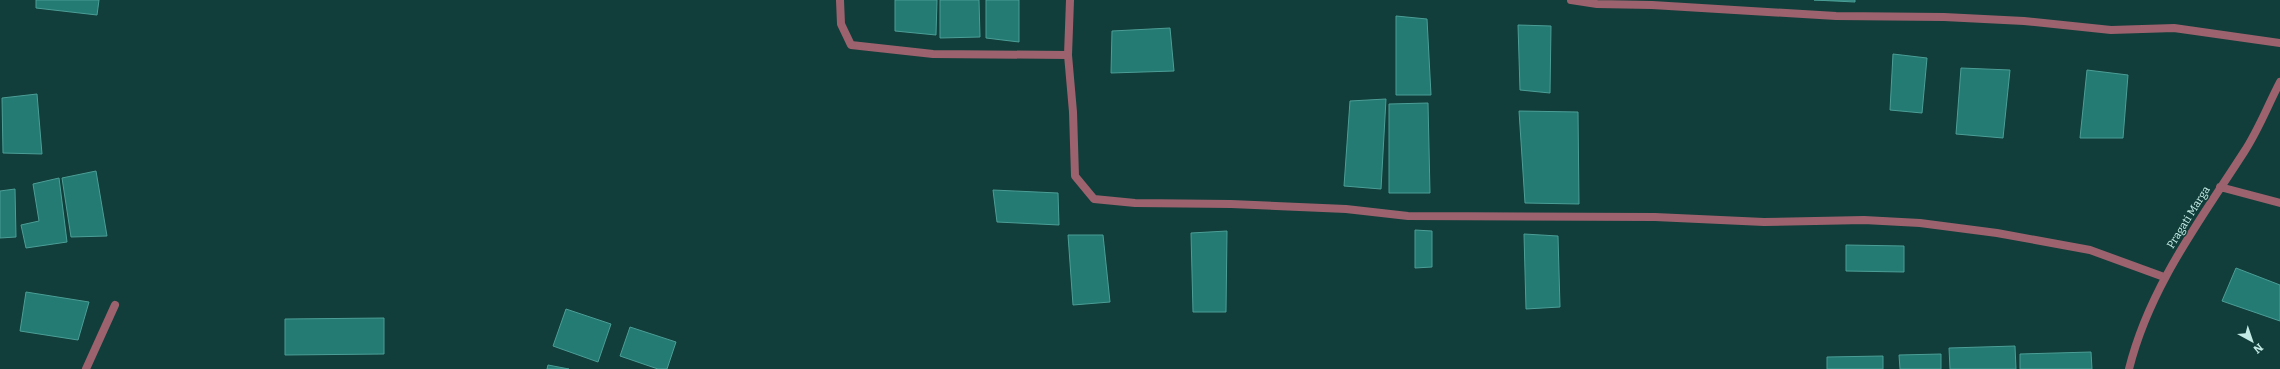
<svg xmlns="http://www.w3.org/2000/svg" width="2280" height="369" font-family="Bitter,serif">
  <rect width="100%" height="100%" fill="#113e3a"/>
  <path fill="#237b74" stroke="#4b9e96" d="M36,0H99L97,15L36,8Z
    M895,0H937L936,35L895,31Z
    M940,0H979L980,37L940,38Z
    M986,0H1019V42L986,38Z
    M1814,0H1855V2Z
    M1396,16L1427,19L1431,95H1396Z
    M1518,25L1551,26L1550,93L1520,90Z
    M1170,28L1174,71L1111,73L1112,31Z
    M1893,54L1927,58L1922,113L1890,110Z
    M1961,68L2010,70L2003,138L1956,134Z
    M2087,70L2128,75L2123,138H2080Z
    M37,94L42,154L3,153L2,98Z
    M1386,99L1381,189L1344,186L1350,101Z
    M1428,103L1430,193H1389V104Z
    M1519,111L1578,112L1579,204L1525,203Z
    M96,171L107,236L71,237L62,178Z
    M59,178L67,242L26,248L21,225L39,221L33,184Z
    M15,189L16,237L0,238V191Z
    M993,190L1058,193L1059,225L997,222Z
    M1415,230L1432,231V267L1415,268Z
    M1227,231L1226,312H1193L1191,233Z
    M1524,234L1558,236L1560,307L1526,309Z
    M1068,235H1103L1110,302L1073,305Z
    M1846,245L1904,246V272L1846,271Z
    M2236,268L2280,285V321L2222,301Z
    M26,292L89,302L78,340L20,331Z
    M566,309L611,324L598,362L553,346Z
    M384,318V354L285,355V319Z
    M630,327L676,342L667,369H658L620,356Z
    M2015,346L2016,369H1950L1949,348Z
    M2091,352L2092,369H2020V354Z
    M1941,354V369H1900L1899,355Z
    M1883,356V369H1827V357Z
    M548,365L569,369H547Z"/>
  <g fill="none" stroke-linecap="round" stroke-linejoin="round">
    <path stroke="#9c626e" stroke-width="8" d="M1070,0L1068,55L1073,112L1075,176L1094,199L1135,203L1231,204L1346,209L1408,216L1655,217L1764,222L1864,220L1920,223L1997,233L2090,250L2164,277
      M1571,0L1597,4L1652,5L1836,16L1944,17L2024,21L2111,30L2174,28L2280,43
      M86,369L115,305"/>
    <path stroke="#9c626e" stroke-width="8" d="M840,0L841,24L851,45L933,54L1068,55
      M2220,187L2280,203
      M2129,369C2149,288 2199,222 2244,152C2258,131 2268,105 2280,82"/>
  </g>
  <g text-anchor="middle" stroke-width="3" stroke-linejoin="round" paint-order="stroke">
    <g font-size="11" fill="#c4ebe5" stroke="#113e3a">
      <text transform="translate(2188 217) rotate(-58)" y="4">Pragati Marga</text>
    </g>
  </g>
  <g transform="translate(2252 341) rotate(140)" stroke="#113e3a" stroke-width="3" paint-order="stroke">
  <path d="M0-3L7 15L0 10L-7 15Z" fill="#c4ebe5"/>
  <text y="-6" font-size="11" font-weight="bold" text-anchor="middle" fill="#c4ebe5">N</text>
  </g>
</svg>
